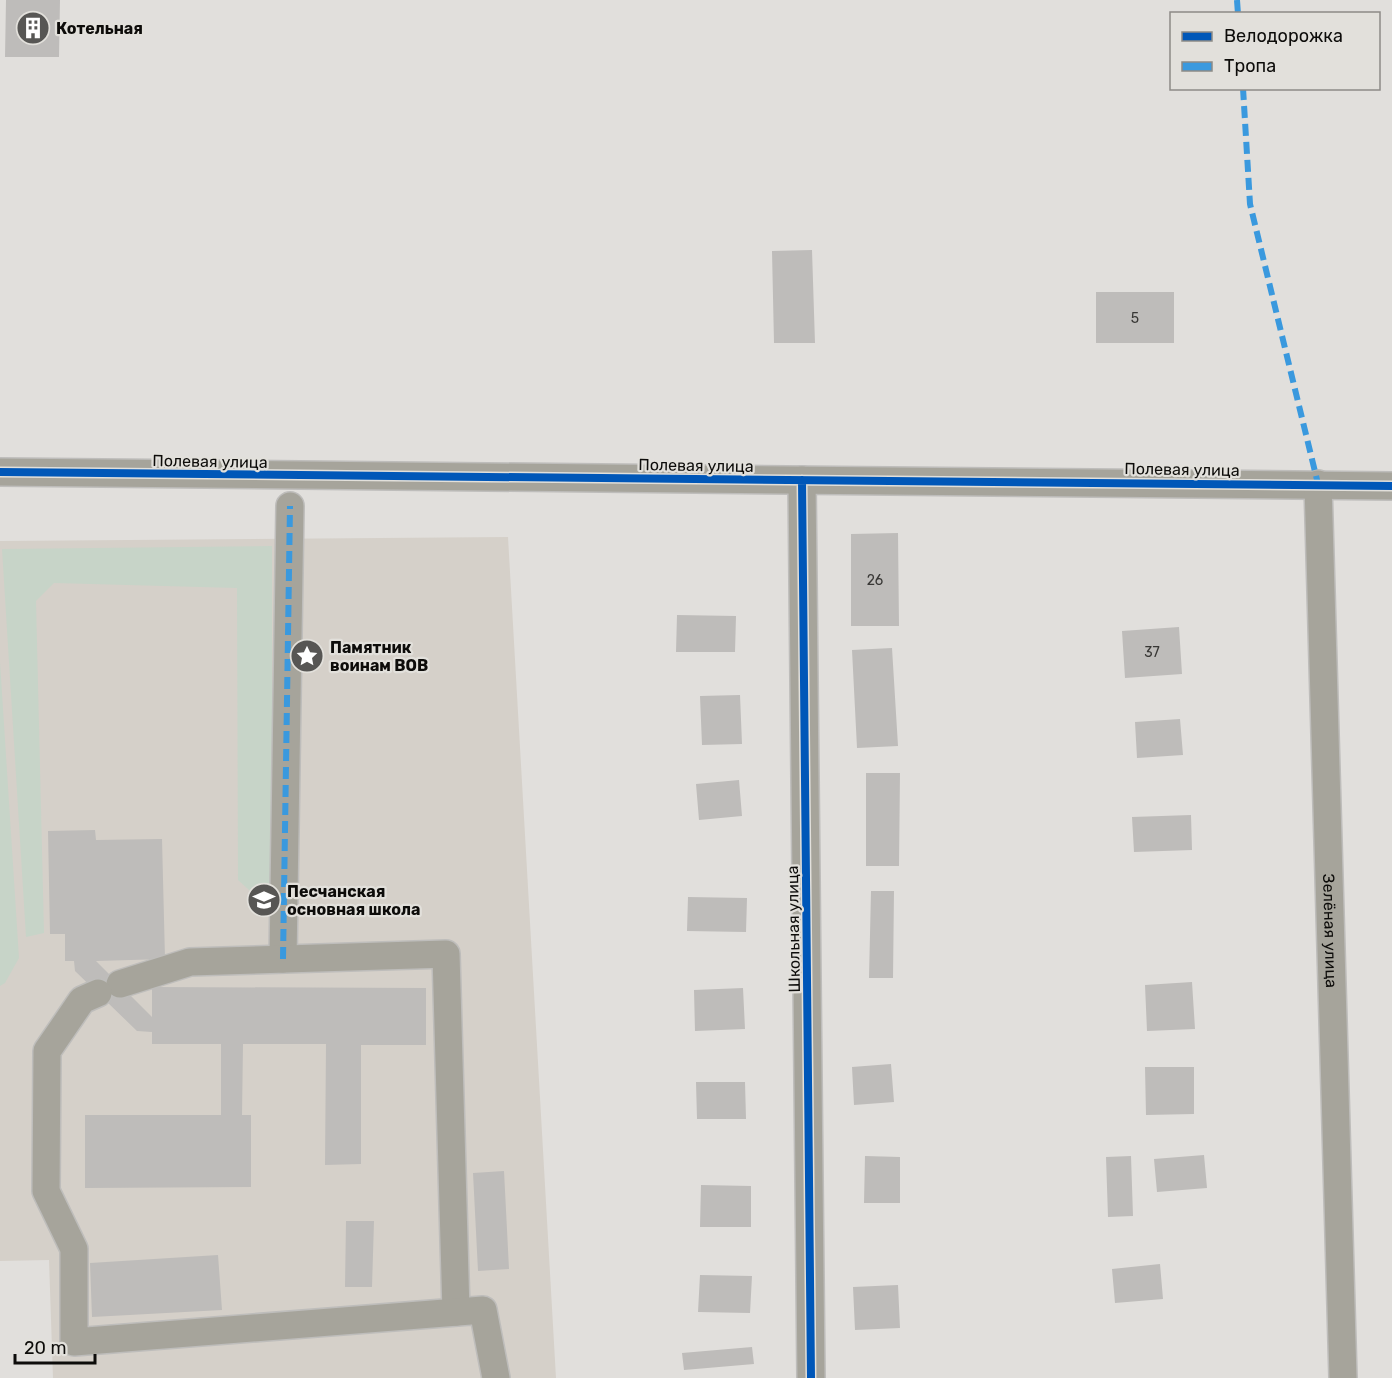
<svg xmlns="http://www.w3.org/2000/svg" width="1392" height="1378" font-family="Rubik,sans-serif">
  <rect width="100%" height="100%" fill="#e1dfdc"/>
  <path fill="#d5d0c9" d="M508,537L556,1378H53L49,1260L0,1261V541Z"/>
  <path fill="#c7d4c8" d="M272,546V886L258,898L238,880L237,588L54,583L36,601L44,933L26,937L2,549Z
    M0,662L19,958L5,983L0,986Z"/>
  <path fill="#bebcba" d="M6,0H60L59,57H5Z
    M812,250L815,343H774L772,251Z
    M1096,292H1174V343H1096Z
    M898,533L899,626H851V534Z
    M677,615L736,616L735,652H676Z
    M1179,627L1182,674L1125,678L1122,631Z
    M892,648L898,746L857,748L852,650Z
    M740,695L742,744L702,745L700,696Z
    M1180,719L1183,755L1137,758L1135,722Z
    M866,773H900L899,866H866Z
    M739,780L742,816L699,820L696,784Z
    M1191,815L1192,850L1134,852L1132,817Z
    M95,830L96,840L162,839L165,959L96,961L152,1017V987L426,988V1045H361V1164L325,1165L326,1044H243L242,1115H251V1187L85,1188V1115H221V1044H152V1032L137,1031L75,971L74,961H65V934H50L48,831Z
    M871,891H894L893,978H869Z
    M688,897L747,898L746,932L687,931Z
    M1192,982L1195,1029L1147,1031L1145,985Z
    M743,988L745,1029L695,1031L694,990Z
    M891,1064L894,1102L854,1105L852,1067Z
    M1145,1067H1194V1114L1146,1115Z
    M696,1082H745L746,1119H697Z
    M1204,1155L1207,1188L1157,1192L1154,1159Z
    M865,1156L900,1157V1203H864Z
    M1131,1156L1133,1216L1108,1217L1106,1157Z
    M504,1171L509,1269L478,1271L473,1173Z
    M701,1185L751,1186V1227H700Z
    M346,1221H374L372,1287H345Z
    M218,1255L222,1310L92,1317L90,1263Z
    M1160,1264L1163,1299L1115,1303L1112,1269Z
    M700,1275L752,1276L750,1313L698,1312Z
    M898,1285L900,1328L855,1330L853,1287Z
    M752,1347L754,1364L684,1370L682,1353Z"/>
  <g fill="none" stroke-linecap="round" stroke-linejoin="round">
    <defs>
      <g id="minor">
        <path d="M0,472L1392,486"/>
        <path d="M802,480L811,1378"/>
        <path id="s1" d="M1318,484L1343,1378"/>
        <path d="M283,959L290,506"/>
        <path d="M120,984L190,962L446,954L456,1312"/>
        <path d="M98,993L82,1000L47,1051L46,1191L74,1249V1342L483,1310L496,1378"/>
      </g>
    </defs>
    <use href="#minor" stroke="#bebdbb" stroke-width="30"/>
    <use href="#minor" stroke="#a6a49b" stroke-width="27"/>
    <path stroke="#3a99de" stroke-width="6" stroke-dasharray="12 6" stroke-linecap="butt" d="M1237,0L1238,14
      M1243,88L1250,204L1318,484
      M283,959L290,506"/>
    <defs>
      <path id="cycleway" d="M0,472L1392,486
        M802,480L811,1378"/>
    </defs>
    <use href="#cycleway" stroke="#e2e0db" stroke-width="11"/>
    <use href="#cycleway" stroke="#0057b8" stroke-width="8"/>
  </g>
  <defs>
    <symbol id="building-disc" viewBox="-11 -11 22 22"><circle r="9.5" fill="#575654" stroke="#e2e0db"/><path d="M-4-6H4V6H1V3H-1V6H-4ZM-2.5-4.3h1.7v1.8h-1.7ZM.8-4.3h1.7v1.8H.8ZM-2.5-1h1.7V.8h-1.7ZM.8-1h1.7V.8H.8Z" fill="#fff"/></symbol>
    <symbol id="sight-disc" viewBox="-11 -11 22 22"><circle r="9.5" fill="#575654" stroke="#e2e0db"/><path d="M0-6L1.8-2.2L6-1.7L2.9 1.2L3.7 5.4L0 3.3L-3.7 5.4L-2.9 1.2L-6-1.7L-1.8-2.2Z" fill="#fff"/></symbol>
    <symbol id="school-disc" viewBox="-11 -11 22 22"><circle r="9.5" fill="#575654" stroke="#e2e0db"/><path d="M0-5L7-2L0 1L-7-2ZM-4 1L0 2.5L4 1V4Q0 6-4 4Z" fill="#fff"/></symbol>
  </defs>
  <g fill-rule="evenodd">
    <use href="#building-disc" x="14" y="9" width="38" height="38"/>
    <use href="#sight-disc" x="288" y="637" width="38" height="38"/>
    <use href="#school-disc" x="245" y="881" width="38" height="38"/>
  </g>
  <g text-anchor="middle" stroke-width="4.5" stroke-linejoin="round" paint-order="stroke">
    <g font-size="14" fill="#393836">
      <text x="1135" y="323">5</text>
      <text x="875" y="585">26</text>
      <text x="1152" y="657">37</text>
    </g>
    <g font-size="16" font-weight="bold" fill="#0d0c0a" stroke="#e2e0db" text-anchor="start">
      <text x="56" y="34">Котельная</text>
      <text x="330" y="653">Памятник<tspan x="330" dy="18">воинам ВОВ</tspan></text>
      <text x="287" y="897">Песчанская<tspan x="287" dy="18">основная школа</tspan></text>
    </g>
    <g font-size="16" fill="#0d0c0a" stroke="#e2e0db">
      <text transform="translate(210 461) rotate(1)" y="6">Полевая улица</text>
      <text transform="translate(696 465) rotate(1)" y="6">Полевая улица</text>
      <text transform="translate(1182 469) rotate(1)" y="6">Полевая улица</text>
      <text transform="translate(793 929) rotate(-91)" y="6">Школьная улица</text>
      <text dy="6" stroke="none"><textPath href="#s1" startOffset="447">Зелёная улица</textPath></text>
    </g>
  </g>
  <rect x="1170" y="12" width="210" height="78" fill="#e2e0db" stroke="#8d8b87" stroke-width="1.5"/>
  <rect x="1182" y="32" width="30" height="9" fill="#0057b8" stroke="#8d8b87" stroke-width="1.5"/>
  <text x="1224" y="42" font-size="18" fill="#0d0c0a">Велодорожка</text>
  <rect x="1182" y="62" width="30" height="9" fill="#3a99de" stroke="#8d8b87" stroke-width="1.5"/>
  <text x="1224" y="72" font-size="18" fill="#0d0c0a">Тропа</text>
  <path d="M15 1354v9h80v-9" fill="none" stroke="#0d0c0a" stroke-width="3"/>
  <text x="24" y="1354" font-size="18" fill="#0d0c0a" stroke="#e2e0db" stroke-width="4.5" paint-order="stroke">20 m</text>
</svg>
